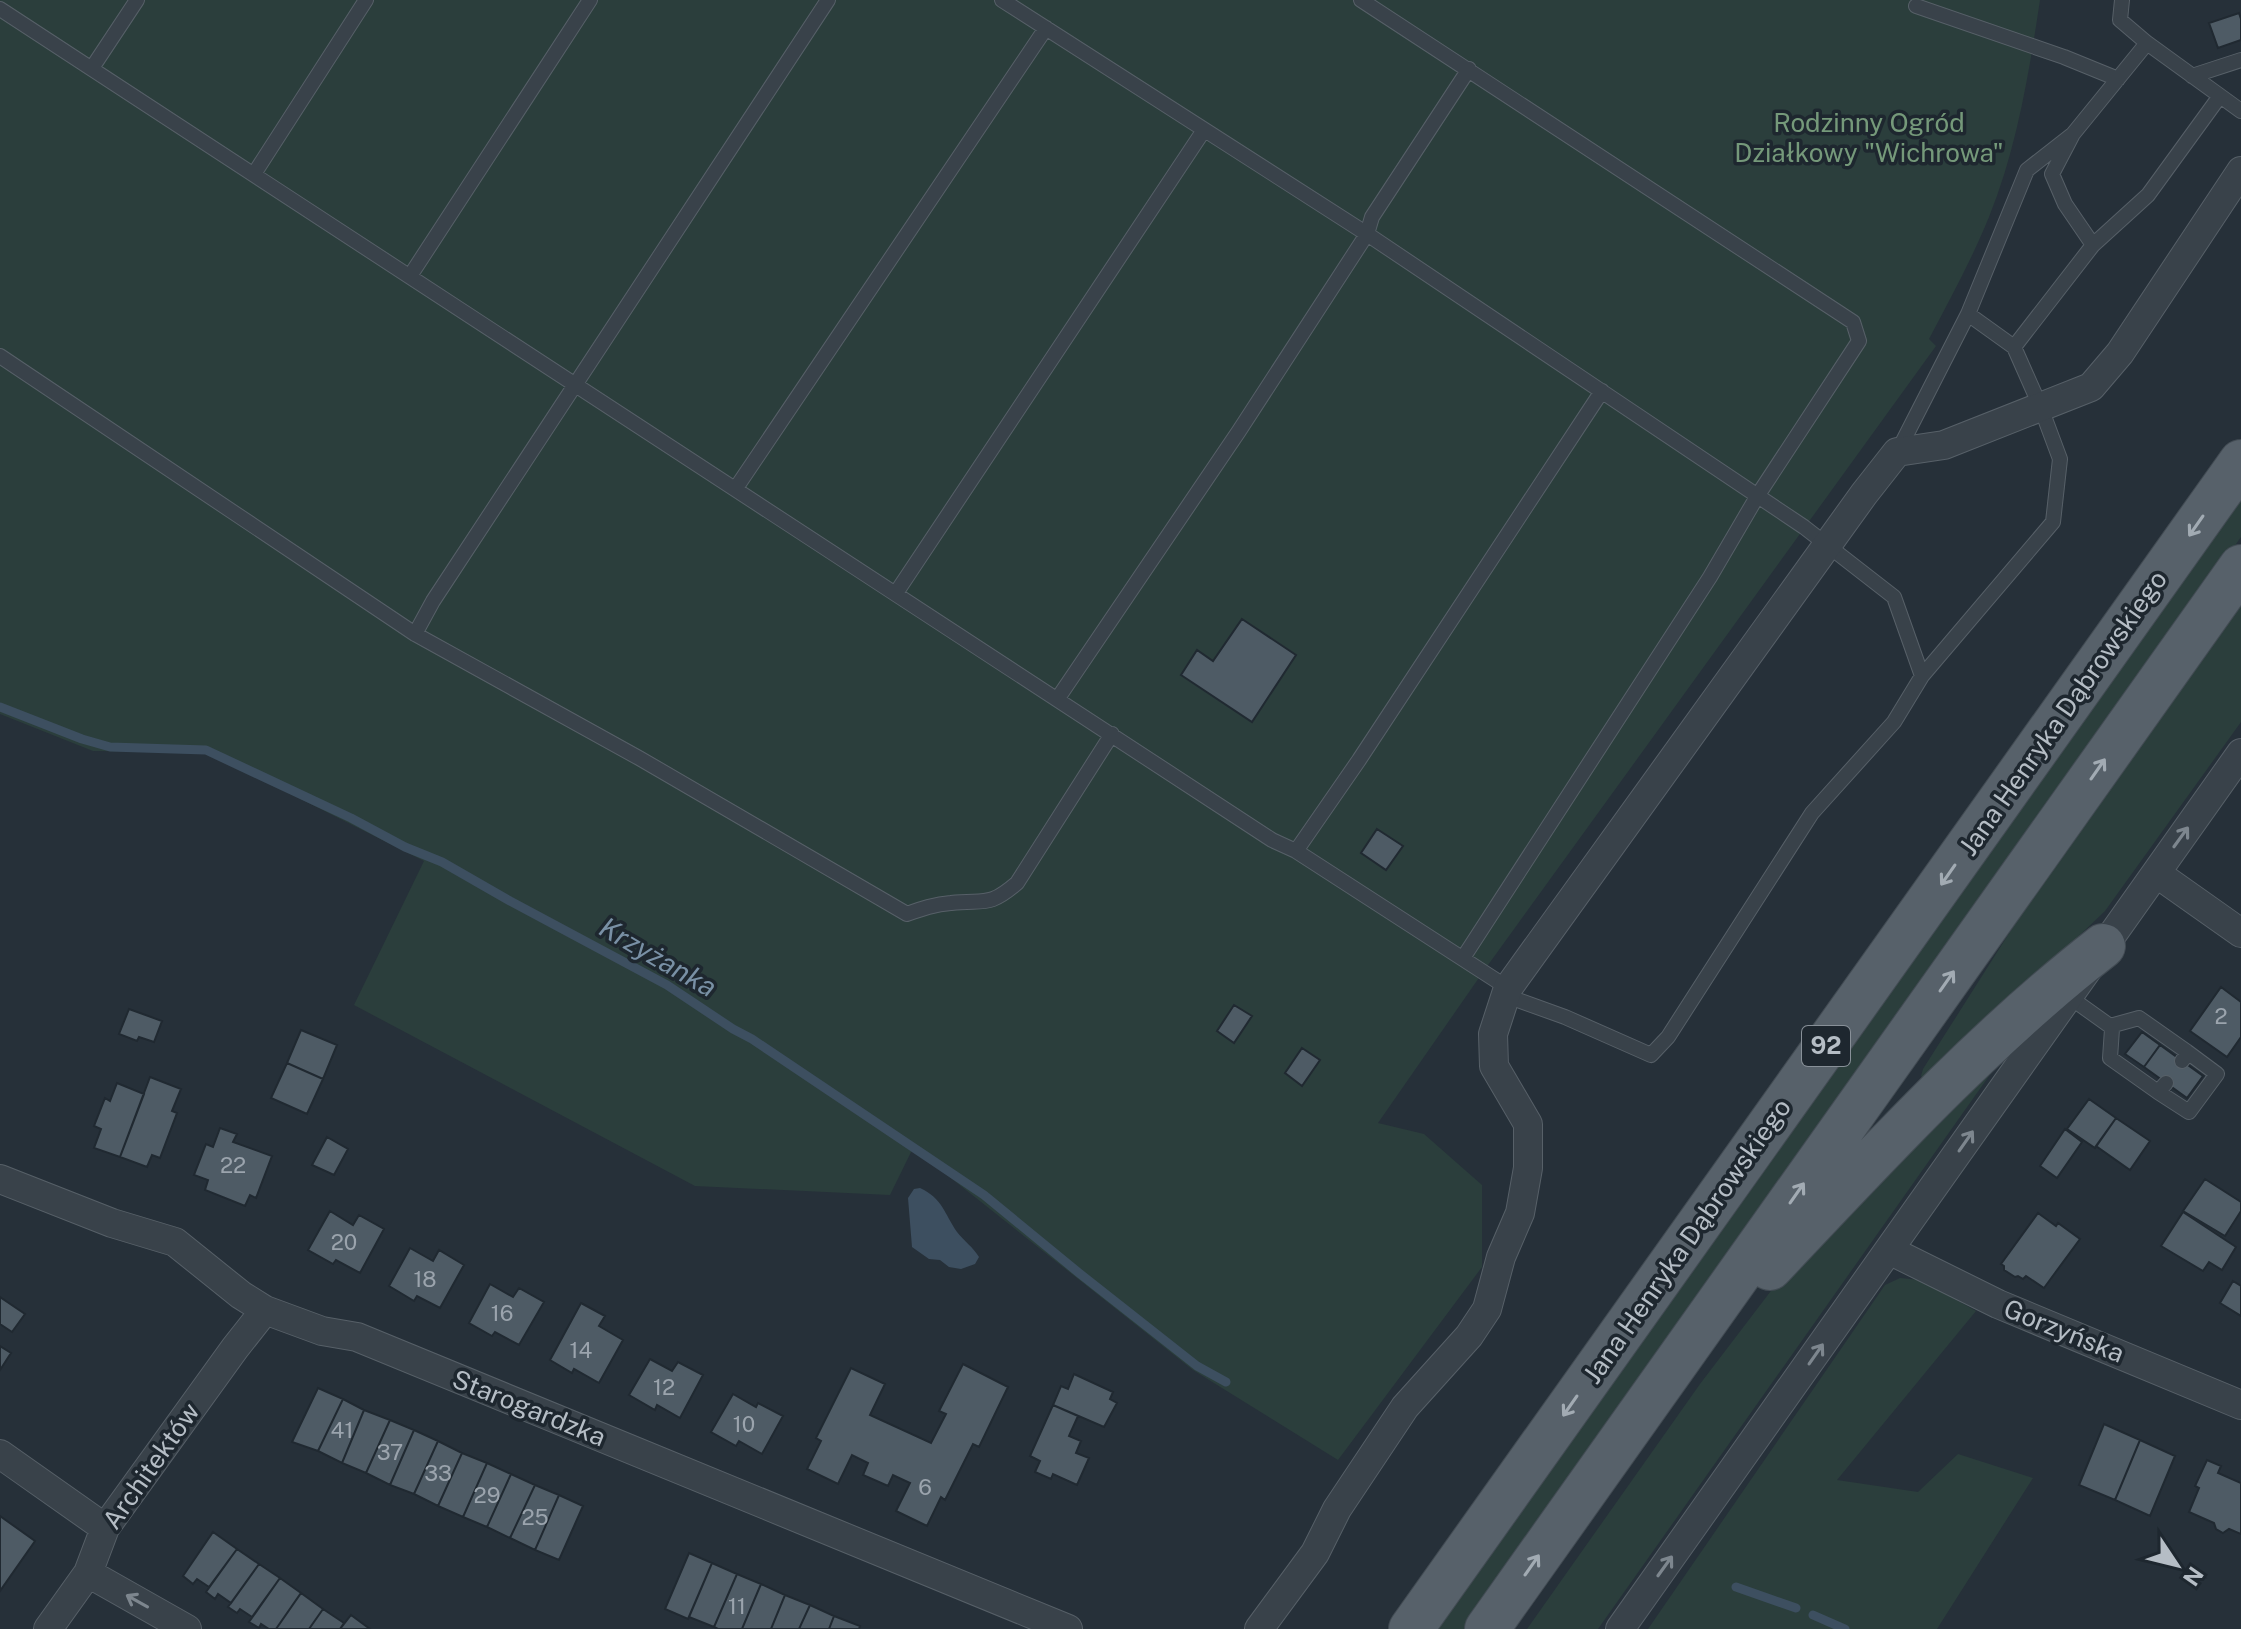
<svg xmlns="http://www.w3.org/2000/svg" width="2241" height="1629" font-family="'Public Sans',sans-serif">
  <rect width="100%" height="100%" fill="#263039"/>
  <path fill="#2b3e3c" d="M0,0H2040C2029,73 2017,148 1989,217C1972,259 1950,299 1929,339L1936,346L1483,972L1378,1123L1424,1134L1482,1185V1267L1338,1460L1193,1370L913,1148L890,1195L695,1186L354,1005L424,861L207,752L93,751L0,714Z
    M2241,492V537L1465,1629H1432Z
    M2241,599V722L2105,911L1972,1038L1923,1078L1921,1076L1923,1069L2055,861Z
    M2018,1035L1598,1629H1527L1700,1384L1786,1271Z
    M1900,1278L1921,1280L1976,1311L1837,1480L1918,1492L1958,1454L2033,1478L1937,1629H1648L1885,1285Z"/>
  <path fill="#3d4f60" d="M920,1188C943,1199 944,1213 957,1232C964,1241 973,1247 979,1257L975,1264L961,1269L949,1267L940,1260L929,1259L912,1247L908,1198L914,1189Z"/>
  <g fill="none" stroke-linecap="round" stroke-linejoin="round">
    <path stroke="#3d4f60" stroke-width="9" d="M0,707L82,739L110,747L206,750L351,818L405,847L442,862L510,901L667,985L733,1029L752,1039L984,1195L1079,1273L1197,1366L1226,1382
      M1736,1587L1796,1608
      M1813,1615L1845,1629"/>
  </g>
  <path fill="#4e5b65" stroke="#202931" stroke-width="2" d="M2239,13L2241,19V40L2218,48L2209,23Z
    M1242,619L1296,655L1252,722L1181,675L1197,650L1213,661Z
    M1377,829L1403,846L1386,870L1361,853Z
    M2221,987L2241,1002V1037L2227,1057L2190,1031Z
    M1234,1005L1252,1016L1234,1043L1217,1031Z
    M129,1009L162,1021L154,1042L139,1037L137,1041L119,1034Z
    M301,1030L337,1045L323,1079L287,1063Z
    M2142,1032L2160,1045L2144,1067L2125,1054Z
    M2160,1045L2203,1076L2187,1098L2144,1067Z
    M1302,1048L1320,1060L1302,1086L1285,1073Z
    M287,1063L323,1079L307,1114L271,1098Z
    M150,1077L181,1089L172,1111L177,1113L160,1158L152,1155L147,1167L120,1157Z
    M117,1083L144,1094L120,1157L94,1148L101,1129L94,1126L105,1098L110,1101Z
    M2089,1099L2116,1118L2095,1148L2067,1129Z
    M2116,1118L2150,1141L2130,1170L2096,1146Z
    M220,1128L237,1134L233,1142L272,1156L256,1198L250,1195L245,1206L205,1190L208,1180L194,1175L206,1144L213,1147Z
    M2065,1129L2082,1142L2057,1178L2040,1166Z
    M327,1137L348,1149L334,1175L312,1165Z
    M2205,1179L2241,1202V1211L2225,1236L2183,1211Z
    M330,1211L353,1225L359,1215L384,1229L360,1273L336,1260L333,1264L308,1250Z
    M2183,1212L2236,1247L2222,1270L2209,1262L2203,1271L2161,1246Z
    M2038,1213L2056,1226L2058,1223L2080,1239L2044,1288L2026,1276L2023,1279L2018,1276L2015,1277L2004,1270V1266L2001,1264Z
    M410,1248L433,1261L439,1250L464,1265L440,1308L417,1296L414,1301L389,1286Z
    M2233,1281L2241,1286V1316L2220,1303Z
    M490,1284L513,1297L519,1288L544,1302L519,1345L495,1332L492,1336L469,1323Z
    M0,1297L25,1314L12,1332L0,1324Z
    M581,1303L605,1316L599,1326L623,1340L599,1383L574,1369L572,1373L550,1360Z
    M0,1346L11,1353L0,1370Z
    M650,1359L672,1371L678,1362L703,1375L680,1418L657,1405L655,1410L629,1395Z
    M963,1364L1008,1387L979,1447L973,1444L945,1500L941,1497L927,1526L896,1511L910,1483L893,1475L888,1486L863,1475L868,1463L852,1455L838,1484L807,1469L821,1441L816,1438L851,1368L885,1384L870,1415L931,1443L946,1414L939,1411Z
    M1074,1374L1113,1392L1110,1399L1117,1403L1104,1427L1053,1405L1061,1386L1068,1389Z
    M318,1388L343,1399L318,1451L292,1442Z
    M733,1394L756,1407L758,1403L783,1416L762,1454L739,1441L736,1446L711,1432Z
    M343,1399L364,1410L342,1463L318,1451Z
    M1053,1405L1078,1416L1069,1436L1081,1441L1076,1453L1089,1458L1077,1485L1053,1474L1051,1479L1035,1472L1040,1461L1030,1456Z
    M364,1410L390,1420L366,1473L342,1463Z
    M390,1420L414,1430L390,1485L366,1473Z
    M2104,1424L2140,1440L2115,1500L2079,1485Z
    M414,1430L438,1441L414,1494L390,1485Z
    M2140,1440L2175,1456L2150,1516L2115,1500Z
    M438,1441L462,1453L438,1506L414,1494Z
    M462,1453L487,1463L463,1517L438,1506Z
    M2207,1460L2221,1466L2218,1473L2241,1483V1534L2229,1529L2223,1533L2216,1529L2214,1523L2189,1512L2199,1488L2195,1486Z
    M487,1463L511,1474L487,1527L463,1517Z
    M511,1474L535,1485L510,1538L487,1527Z
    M535,1485L559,1495L535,1550L510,1538Z
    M559,1495L583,1506L559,1560L535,1550Z
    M0,1516L35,1541L0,1591Z
    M213,1532L237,1549L209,1587L197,1579L193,1584L183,1576Z
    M237,1549L259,1564L231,1603L218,1594L215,1599L206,1592Z
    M689,1553L712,1563L688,1619L665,1609Z
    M712,1563L737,1574L714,1627L689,1617Z
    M259,1564L280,1578L252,1617L240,1609L237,1613L228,1607Z
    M737,1574L761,1584L742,1629H718L714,1627Z
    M280,1578L301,1593L276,1629H269L261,1624L259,1628L249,1622Z
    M761,1584L785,1595L771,1629H742Z
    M301,1593L323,1609L309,1629H276Z
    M785,1595L810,1605L799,1629H771Z
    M810,1605L834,1616L829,1629H799Z
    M323,1609L344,1623L340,1629H309Z
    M351,1615L370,1629H340Z
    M834,1616L860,1626L859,1629H829Z"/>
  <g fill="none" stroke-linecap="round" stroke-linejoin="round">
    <defs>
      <path id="lane" d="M1002,0L1367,234L1804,527L1894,597L1922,676
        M1361,0L1853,322L1859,341L1758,495L1710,577L1463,958
        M2122,0L2120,20L2147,43L2241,111
        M1916,6L2064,57L2118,79
        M0,9L1272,840L1296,851L1508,988
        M92,68L137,0
        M2192,76L2241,60
        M254,174L366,0
        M2093,245L2065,204L2052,174L2073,134L2147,43
        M410,276L590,0
        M2014,347L2093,245L2148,195L2220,96
        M0,356L415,634L639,758L907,914C921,909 935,904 951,903C985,899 988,908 1017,883L1112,734
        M1898,451L1968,314L2027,170L2073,134
        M736,488L1046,28
        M896,593L1204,130
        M415,634L433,601L828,0
        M1058,698L1239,431L1367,234L1372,217L1469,69
        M1296,851L1359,760L1602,391
        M1504,995L1565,1017L1651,1055L1668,1037L1812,813L1894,722L1922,676L2053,522L2060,459L2041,408L2014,347L1968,314
        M2068,996L2110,1026
        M2166,1083L2158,1092L2110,1058L2112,1029L2110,1026L2139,1018L2186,1051L2188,1053L2182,1061
        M2158,1092L2189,1112L2217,1074L2186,1051"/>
      <path id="street" d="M2156,873L2241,933
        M0,1179L112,1223L175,1242L241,1295L265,1310L322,1331L357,1337L1068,1629
        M1889,1250L1998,1304L2241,1405
        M0,1454L105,1528
        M88,1573L187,1629
        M48,1629L88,1573L105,1528L235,1348L265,1310
        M1259,1629L1315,1553L1337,1509L1405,1407L1469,1336L1487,1309L1501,1257L1520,1213L1528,1168V1124L1494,1066L1493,1034L1508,988L1864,494L1897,452L1944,445L2091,387L2120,353L2241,171
        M1620,1629L2241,753"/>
      <path id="primary" d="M1770,1268C1876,1156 1981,1041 2103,946
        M1411,1629L2241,462
        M1487,1629L2241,567"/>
    </defs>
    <use href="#lane" stroke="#576068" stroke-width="16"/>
    <use href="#street" stroke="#576068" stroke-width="30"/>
    <use href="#primary" stroke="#424b53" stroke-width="46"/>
    <use href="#lane" stroke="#39424a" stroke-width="14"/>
    <use href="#street" stroke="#39424a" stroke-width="28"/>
    <use href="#primary" stroke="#57616a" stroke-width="44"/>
  </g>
  <defs><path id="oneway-shaft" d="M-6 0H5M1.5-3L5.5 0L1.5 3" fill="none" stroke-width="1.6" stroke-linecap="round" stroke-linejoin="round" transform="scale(2)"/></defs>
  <g stroke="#a2abb3">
    <use href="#oneway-shaft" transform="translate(2196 526) rotate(125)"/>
    <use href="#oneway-shaft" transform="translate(2098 769) rotate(-55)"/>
    <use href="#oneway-shaft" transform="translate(1948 875) rotate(125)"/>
    <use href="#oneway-shaft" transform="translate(1947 981) rotate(-55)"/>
    <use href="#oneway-shaft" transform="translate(1797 1193) rotate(-55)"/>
    <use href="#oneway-shaft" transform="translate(1570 1406) rotate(125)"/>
    <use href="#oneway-shaft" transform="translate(1532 1565) rotate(-55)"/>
  </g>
  <g stroke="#7d868e">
    <use href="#oneway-shaft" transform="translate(2181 837) rotate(-54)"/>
    <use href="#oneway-shaft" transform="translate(1966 1141) rotate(-55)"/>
    <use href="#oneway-shaft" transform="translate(1816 1354) rotate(-55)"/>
    <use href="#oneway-shaft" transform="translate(1665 1566) rotate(-54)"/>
    <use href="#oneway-shaft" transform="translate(137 1601) rotate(-151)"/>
  </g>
  <g text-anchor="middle" stroke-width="7" stroke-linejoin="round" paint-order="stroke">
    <g font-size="22" fill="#9ba4ad">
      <text x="2221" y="1024">2</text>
      <text x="233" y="1173">22</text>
      <text x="344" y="1250">20</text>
      <text x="425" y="1287">18</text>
      <text x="502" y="1321">16</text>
      <text x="581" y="1358">14</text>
      <text x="664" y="1395">12</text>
      <text x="744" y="1432">10</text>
      <text x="342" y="1438">41</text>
      <text x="390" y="1460">37</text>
      <text x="438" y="1481">33</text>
      <text x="925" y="1495">6</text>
      <text x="487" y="1503">29</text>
      <text x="535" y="1525">25</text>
      <text x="737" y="1614">11</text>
    </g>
    <rect fill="#1e272f" stroke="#889098" stroke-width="2" x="1802" y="1026" width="48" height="40" rx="6"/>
    <g font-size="24" font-weight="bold" fill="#b5bdc5">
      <text x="1826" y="1054">92</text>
    </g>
    <g font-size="26" fill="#75997a" stroke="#1e272f">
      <text x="1869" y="132">Rodzinny Ogród<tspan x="1869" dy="30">Działkowy "Wichrowa"</tspan></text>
    </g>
    <g font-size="26" fill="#b5bdc5" stroke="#1e272f">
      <text transform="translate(2063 713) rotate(-55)" y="9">Jana Henryka Dąbrowskiego</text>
      <text transform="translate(1687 1241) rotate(-55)" y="9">Jana Henryka Dąbrowskiego</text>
      <text transform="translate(2064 1331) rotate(22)" y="9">Gorzyńska</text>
      <text transform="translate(529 1408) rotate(22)" y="9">Starogardzka</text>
      <text transform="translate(151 1466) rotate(-55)" y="9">Architektów</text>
    </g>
    <g font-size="28" font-style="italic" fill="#7990a5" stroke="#1e272f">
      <text transform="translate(658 957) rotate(30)" y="10">Krzyżanka</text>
    </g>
  </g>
  <g transform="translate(2177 1565) rotate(125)" stroke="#1e272f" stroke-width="6" paint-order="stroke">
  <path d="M0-6L14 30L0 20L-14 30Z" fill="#b5bdc5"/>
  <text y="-12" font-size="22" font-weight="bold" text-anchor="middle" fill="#b5bdc5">N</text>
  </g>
</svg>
